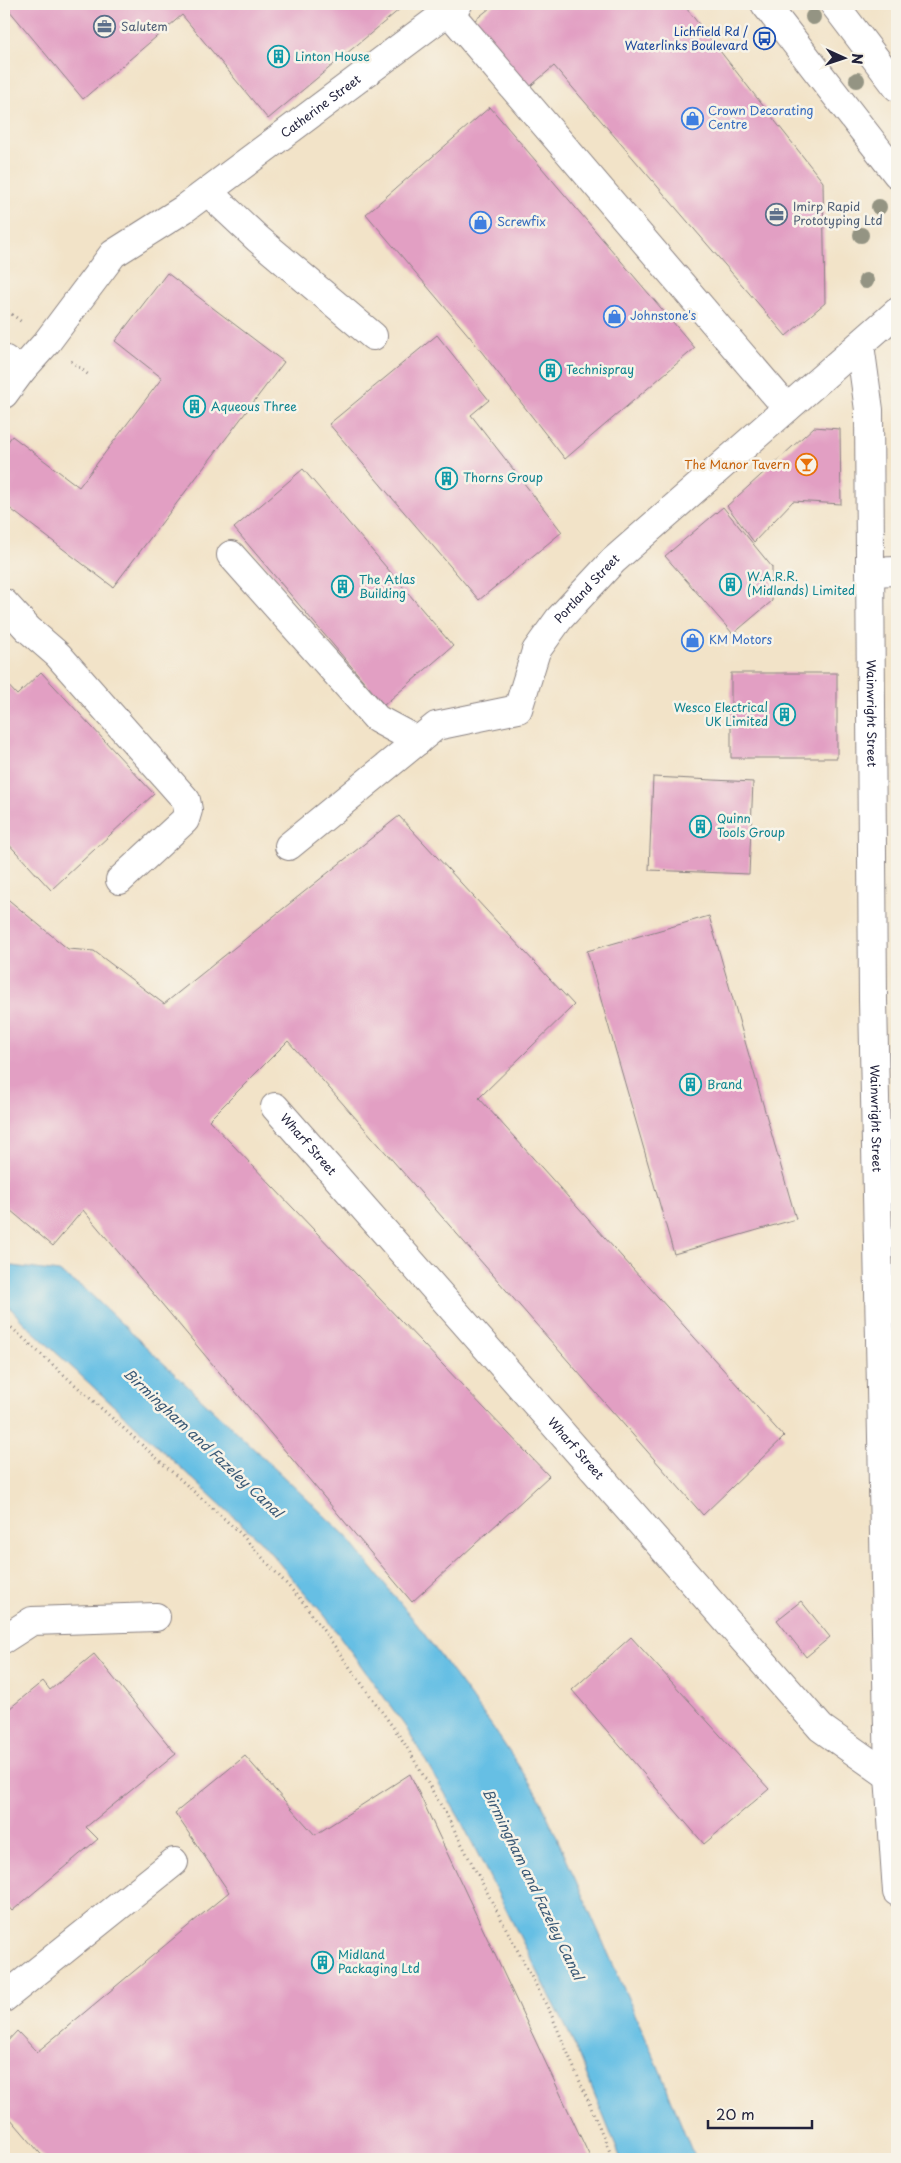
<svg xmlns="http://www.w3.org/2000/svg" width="901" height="2163" font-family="'Playpen Sans',sans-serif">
  <rect width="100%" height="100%" fill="#f7f3e8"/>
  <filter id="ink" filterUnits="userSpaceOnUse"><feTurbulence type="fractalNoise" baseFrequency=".02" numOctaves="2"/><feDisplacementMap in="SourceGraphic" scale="10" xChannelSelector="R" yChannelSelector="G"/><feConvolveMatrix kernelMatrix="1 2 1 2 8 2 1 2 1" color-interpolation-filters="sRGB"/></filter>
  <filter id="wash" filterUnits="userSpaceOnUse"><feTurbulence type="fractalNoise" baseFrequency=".0096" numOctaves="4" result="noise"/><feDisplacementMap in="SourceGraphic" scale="20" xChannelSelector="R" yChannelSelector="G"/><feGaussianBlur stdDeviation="1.12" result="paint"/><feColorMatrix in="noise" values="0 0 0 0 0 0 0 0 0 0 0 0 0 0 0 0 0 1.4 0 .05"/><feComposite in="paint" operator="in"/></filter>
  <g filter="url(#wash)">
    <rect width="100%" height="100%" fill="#f2e3c8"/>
    <path fill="#66bfe4" stroke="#447090" d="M4,1265L59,1272L85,1289L346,1536L413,1619L492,1726L538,1795L658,2066L695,2159H621L572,2039L460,1819L405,1726L325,1616L260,1541L23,1322L4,1301Z"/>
    <g id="blocks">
      <path fill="#e29fc3" d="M4,4H302L306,9L312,4H406L268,119L182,15L83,99Z
        M495,4H683L823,182L825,303L786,336L554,66L526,90L470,24Z
        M490,107L695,348L565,459L470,337L366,214Z
        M167,273L284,362L113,587L4,504V447L12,436L79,487L162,378L115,341Z
        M437,335L489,400L471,415L562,532L479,600L329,424Z
        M814,427L840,429L841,504L793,501L754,542L727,506Z
        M303,469L453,646L384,705L234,528Z
        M723,507L772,567V601L733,634L665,556Z
        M41,672L154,794L51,890L4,839V681L17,695Z
        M731,673H837V758H731Z
        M653,777L753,782L749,874L649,870Z
        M399,816L574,1005L479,1098L784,1437L703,1515L288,1041L209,1120L549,1476L412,1602L83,1210L53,1246L4,1205V896L68,949L94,951L164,1004Z
        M709,916L796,1219L674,1254L587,951Z
        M801,1601L830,1637L806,1657L777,1620Z
        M631,1637L769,1789L704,1844L572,1690Z
        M94,1654L176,1754L86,1827L98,1839L12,1911L4,1902V1713L43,1681L50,1690Z
        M245,1756L315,1835L410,1774L591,2159H45L4,2111V2045L17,2031L37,2052L229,1892L175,1813Z"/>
    </g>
  </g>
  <g filter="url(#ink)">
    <use href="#blocks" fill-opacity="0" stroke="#8a8282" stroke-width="1"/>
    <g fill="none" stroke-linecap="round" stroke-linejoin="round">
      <defs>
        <g id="minor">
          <path d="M448,11L787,408"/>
          <path d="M208,192L258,239L373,336"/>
          <path id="s1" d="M860,345L869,410L873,1000L889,1776L897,1892"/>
          <path d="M4,359L21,371L4,394"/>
          <path id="s2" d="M21,371L47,342L113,254L184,209L458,4"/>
          <path d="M231,555L377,719L418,741"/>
          <path d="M870,572L897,571"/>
          <path d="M4,603L28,629L58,655L186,800L188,810L185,820L120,880"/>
          <path id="s3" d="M289,846L436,726L518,709L536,651L559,619L613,561L897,312"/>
          <path id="s4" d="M275,1107L821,1728L889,1776L897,1773"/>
          <path d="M4,1639L32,1621L156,1617"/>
          <path d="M4,1998L174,1862"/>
        </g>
        <path id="major" d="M765,4L897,174
          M834,4L897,87"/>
      </defs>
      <use href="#minor" stroke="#8a8282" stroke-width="30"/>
      <use href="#major" stroke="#8a8282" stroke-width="30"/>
      <path stroke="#8a8282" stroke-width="3" stroke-dasharray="1 4" stroke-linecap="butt" d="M4,308L23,323
        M71,361L90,376
        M4,1321L240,1533L302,1601L403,1741L446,1814L551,2014L613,2159"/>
      <use href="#minor" stroke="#fff" stroke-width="28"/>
      <use href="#major" stroke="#fff" stroke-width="28"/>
    </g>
    <g fill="#949483">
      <circle cx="813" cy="17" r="8"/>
      <circle cx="857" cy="80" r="8"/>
      <circle cx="879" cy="207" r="8"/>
      <circle cx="861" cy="235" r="8"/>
      <circle cx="866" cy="281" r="8"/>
    </g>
  </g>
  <defs>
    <symbol id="office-ring" viewBox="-11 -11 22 22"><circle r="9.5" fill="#f7f3e8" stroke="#5c6f8a" stroke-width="1.5"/><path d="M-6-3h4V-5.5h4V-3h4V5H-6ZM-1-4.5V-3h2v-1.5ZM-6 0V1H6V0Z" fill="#5c6f8a"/></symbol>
    <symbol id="bus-ring" viewBox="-11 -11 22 22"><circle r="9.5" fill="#f7f3e8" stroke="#1a4fb4" stroke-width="1.5"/><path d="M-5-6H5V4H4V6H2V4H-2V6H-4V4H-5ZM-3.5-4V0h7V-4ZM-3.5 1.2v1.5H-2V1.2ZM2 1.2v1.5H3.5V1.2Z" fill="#1a4fb4"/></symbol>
    <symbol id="building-ring" viewBox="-11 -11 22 22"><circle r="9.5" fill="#f7f3e8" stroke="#0f9aa8" stroke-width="1.5"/><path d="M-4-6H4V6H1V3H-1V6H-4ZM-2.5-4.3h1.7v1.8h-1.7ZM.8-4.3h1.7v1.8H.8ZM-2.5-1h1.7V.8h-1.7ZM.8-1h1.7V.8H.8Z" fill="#0f9aa8"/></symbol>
    <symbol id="shop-ring" viewBox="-11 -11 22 22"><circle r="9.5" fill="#f7f3e8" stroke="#3f7fe0" stroke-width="1.5"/><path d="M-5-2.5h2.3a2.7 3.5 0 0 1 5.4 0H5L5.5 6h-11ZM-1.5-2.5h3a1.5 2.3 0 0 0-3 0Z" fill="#3f7fe0"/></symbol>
    <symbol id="bar-ring" viewBox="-11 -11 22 22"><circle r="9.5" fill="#f7f3e8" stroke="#e8710a" stroke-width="1.5"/><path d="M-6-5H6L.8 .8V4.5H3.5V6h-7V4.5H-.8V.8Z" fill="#e8710a"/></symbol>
  </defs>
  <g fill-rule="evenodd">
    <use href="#office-ring" x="92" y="14" width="25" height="25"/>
    <use href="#bus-ring" x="752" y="26" width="25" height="25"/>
    <use href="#building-ring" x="266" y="44" width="25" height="25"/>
    <use href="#shop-ring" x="680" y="106" width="25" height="25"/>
    <use href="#office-ring" x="764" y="202" width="25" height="25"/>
    <use href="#shop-ring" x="468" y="210" width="25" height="25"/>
    <use href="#shop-ring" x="602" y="304" width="25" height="25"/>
    <use href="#building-ring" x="538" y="358" width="25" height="25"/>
    <use href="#building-ring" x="182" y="394" width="25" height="25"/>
    <use href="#bar-ring" x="794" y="452" width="25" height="25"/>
    <use href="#building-ring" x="434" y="466" width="25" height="25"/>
    <use href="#building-ring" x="718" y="572" width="25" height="25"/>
    <use href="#building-ring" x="330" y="574" width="25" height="25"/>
    <use href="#shop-ring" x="680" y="628" width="25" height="25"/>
    <use href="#building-ring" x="772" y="702" width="25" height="25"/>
    <use href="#building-ring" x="688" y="814" width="25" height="25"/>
    <use href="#building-ring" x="678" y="1072" width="25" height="25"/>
    <use href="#building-ring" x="310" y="1950" width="25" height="25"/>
  </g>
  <g text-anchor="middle" stroke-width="5" stroke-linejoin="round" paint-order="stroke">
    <g font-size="12" fill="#4e5e75" stroke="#f7f3e8" text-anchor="start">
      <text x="121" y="31">Salutem</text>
      <text x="793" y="211">Imirp Rapid<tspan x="793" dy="14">Prototyping Ltd</tspan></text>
    </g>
    <g font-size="12" fill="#164399" stroke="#f7f3e8" text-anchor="end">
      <text x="748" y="36">Lichfield Rd /<tspan x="748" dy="14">Waterlinks Boulevard</tspan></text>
    </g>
    <g font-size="12" fill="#0d838f" stroke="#f7f3e8" text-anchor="start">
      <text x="295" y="61">Linton House</text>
      <text x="566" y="374">Technispray</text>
      <text x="211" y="411">Aqueous Three</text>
      <text x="463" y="482">Thorns Group</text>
      <text x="747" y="581">W.A.R.R.<tspan x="747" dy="14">(Midlands) Limited</tspan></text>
      <text x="359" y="584">The Atlas<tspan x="359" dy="14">Building</tspan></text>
      <text x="768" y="712" text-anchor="end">Wesco Electrical<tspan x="768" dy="14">UK Limited</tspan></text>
      <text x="717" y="823">Quinn<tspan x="717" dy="14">Tools Group</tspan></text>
      <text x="707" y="1089">Brand</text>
      <text x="338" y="1959">Midland<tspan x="338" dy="14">Packaging Ltd</tspan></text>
    </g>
    <g font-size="12" fill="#22223b" stroke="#f7f3e8">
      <text dy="4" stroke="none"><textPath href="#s2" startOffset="404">Catherine Street</textPath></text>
      <text dy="4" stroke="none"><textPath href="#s3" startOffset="415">Portland Street</textPath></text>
      <text dy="4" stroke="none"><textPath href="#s1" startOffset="369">Wainwright Street</textPath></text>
      <text dy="4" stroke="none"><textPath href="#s1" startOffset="774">Wainwright Street</textPath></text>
      <text dy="4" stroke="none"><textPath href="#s4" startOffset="50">Wharf Street</textPath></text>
      <text dy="4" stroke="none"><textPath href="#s4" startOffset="455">Wharf Street</textPath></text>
    </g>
    <g font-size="12" fill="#366cbe" stroke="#f7f3e8" text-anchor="start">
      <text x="708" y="115">Crown Decorating<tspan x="708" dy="14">Centre</tspan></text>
      <text x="497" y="226">Screwfix</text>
      <text x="630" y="320">Johnstone's</text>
      <text x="709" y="644">KM Motors</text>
    </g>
    <g font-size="12" fill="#c56008" stroke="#f7f3e8" text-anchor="end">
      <text x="790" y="469">The Manor Tavern</text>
    </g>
    <g font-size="14" font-style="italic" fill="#3a5976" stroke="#f7f3e8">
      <text transform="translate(203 1443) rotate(43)" y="5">Birmingham and Fazeley Canal</text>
      <text transform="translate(533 1884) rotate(64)" y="5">Birmingham and Fazeley Canal</text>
    </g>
  </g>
  <rect width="901" height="2163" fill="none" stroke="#f7f3e8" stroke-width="20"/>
  <g transform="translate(844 58) rotate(93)" stroke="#f7f3e8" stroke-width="4" paint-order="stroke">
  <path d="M0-4L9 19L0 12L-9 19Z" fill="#22223b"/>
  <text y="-8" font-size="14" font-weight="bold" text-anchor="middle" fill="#22223b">N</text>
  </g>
  <path d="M708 2120v8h104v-8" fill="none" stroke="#22223b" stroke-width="2.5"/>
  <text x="716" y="2120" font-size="15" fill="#22223b" stroke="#f7f3e8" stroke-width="4" paint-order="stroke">20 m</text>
</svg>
